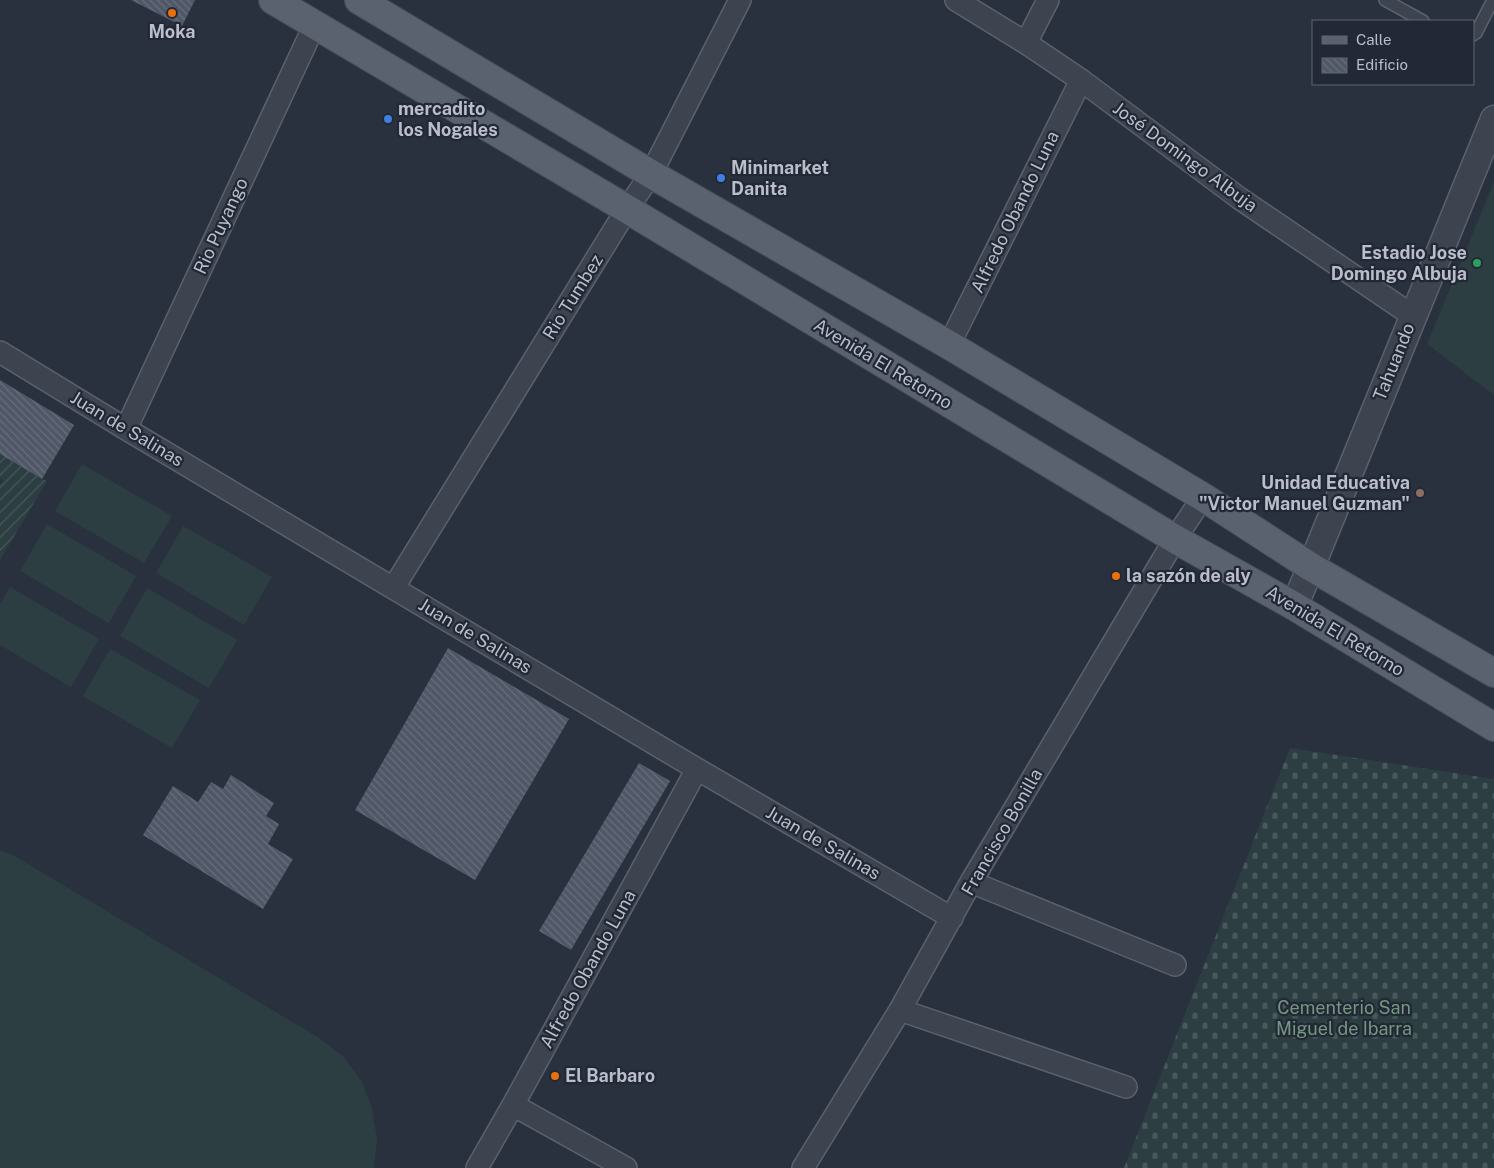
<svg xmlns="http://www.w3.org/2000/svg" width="1494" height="1168" font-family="'Public Sans',sans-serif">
  <defs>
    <pattern id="cemetery-stones" width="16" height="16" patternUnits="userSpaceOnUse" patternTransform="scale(1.25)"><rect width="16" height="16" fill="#2c3e41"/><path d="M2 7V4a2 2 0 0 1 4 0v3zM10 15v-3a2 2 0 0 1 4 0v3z" fill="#48585b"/></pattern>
    <pattern id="garden-furrows" width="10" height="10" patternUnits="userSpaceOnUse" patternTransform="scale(1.25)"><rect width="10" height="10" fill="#2c3e41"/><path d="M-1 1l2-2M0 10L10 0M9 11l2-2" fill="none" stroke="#48585b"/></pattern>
    <pattern id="building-back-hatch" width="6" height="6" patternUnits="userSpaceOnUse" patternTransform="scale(1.25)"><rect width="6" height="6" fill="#505868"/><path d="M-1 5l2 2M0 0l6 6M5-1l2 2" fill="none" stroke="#676e7c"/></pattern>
  </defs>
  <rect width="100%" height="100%" fill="#29313f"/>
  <path fill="#2c3e41" d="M1494,182V395L1427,344Z
    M82,464L172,516L144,563L55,511Z
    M47,524L136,576L109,623L20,571Z
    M183,526L272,577L244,625L156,573Z
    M10,587L99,639L71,687L0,645V604Z
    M147,588L237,640L209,688L120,636Z
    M110,649L200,700L172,748L83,696Z
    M0,850L13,855L319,1038L344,1057L362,1082L372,1108L377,1139L374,1168H0Z"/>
  <path fill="url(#cemetery-stones)" d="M1290,748L1494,779V1168H1124Z"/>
  <path fill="url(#garden-furrows)" d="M0,454L42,479L47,481L0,560V485L3,481L0,479Z"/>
  <path fill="url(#building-back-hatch)" d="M131,0H195L182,26Z
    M0,380L74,425L42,479L0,454Z
    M448,648L569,719L475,880L355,810Z
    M639,763L670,781L571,950L539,931Z
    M231,775L274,803L266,816L279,824L268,844L293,859L263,909L143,835L173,786L198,802L211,782L223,789Z"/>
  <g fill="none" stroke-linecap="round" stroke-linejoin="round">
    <defs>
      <path id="service" d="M1385,0L1423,21
        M1473,35L1476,33L1493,0"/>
      <path id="minor" d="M956,0L1026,43L1081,80L1239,198L1413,316
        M1026,43L1048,0
        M949,345L1081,80
        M0,352L126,429L697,769L952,918
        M126,429L315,24
        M394,587L627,209L651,174L740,0
        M971,882L1175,965
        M900,1010L1126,1087
        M513,1105L626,1168
        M477,1168L513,1105L697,769
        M803,1168L900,1010L971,882L1175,539L1203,497"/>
      <path id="tertiary" d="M1294,606L1311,567L1494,119"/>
      <path id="primary" d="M273,0L627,209L1175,539L1294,606L1494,727
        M359,0L651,174L949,345L1203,497L1311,567L1494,673"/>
    </defs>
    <use href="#service" stroke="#5b616d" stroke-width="14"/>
    <use href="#minor" stroke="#5b616d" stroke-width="24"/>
    <use href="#tertiary" stroke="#5b616d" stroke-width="29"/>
    <use href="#primary" stroke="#474c59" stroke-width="30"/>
    <use href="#service" stroke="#3d434f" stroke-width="11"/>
    <use href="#minor" stroke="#3d434f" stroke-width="21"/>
    <use href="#tertiary" stroke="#3d434f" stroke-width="26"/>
    <use href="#primary" stroke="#5b626f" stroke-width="28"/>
  </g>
  <g fill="#e8710a" stroke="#222835" stroke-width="2">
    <circle cx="172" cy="13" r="5"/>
    <circle cx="1116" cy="576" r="5"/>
    <circle cx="555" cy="1076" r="5"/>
  </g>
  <g fill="#3f7fe0" stroke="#222835" stroke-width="2">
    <circle cx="388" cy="119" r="5"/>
    <circle cx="721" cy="178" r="5"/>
  </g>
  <circle fill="#2e9e5b" stroke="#222835" stroke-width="2" cx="1477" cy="263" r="5"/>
  <circle fill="#8d6e63" stroke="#222835" stroke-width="2" cx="1420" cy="493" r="5"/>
  <g text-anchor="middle" stroke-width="4.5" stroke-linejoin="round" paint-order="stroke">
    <g font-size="18" font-weight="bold" fill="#babeca" stroke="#222835" text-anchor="start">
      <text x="172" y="38" text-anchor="middle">Moka</text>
      <text x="398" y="115">mercadito<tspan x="398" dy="21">los Nogales</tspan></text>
      <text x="731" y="174">Minimarket<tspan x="731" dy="21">Danita</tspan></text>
      <text x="1467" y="259" text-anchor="end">Estadio Jose<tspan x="1467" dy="21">Domingo Albuja</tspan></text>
      <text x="1410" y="489" text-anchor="end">Unidad Educativa<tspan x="1410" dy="21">"Victor Manuel Guzman"</tspan></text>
      <text x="1126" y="582">la sazón de aly</text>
      <text x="565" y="1082">El Barbaro</text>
    </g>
    <g font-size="18" fill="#babeca" stroke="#222835">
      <text transform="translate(1185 157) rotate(36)" y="6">José Domingo Albuja</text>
      <text transform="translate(1015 212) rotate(-64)" y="6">Alfredo Obando Luna</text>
      <text transform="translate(221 226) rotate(-65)" y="6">Rio Puyango</text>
      <text transform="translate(573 297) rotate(-58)" y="6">Rio Tumbez</text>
      <text transform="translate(1394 362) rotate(-68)" y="6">Tahuando</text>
      <text transform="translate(883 364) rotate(31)" y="6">Avenida El Retorno</text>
      <text transform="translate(127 429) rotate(31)" y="6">Juan de Salinas</text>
      <text transform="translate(1335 631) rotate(31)" y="6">Avenida El Retorno</text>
      <text transform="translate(475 636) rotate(31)" y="6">Juan de Salinas</text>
      <text transform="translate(1002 832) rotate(-60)" y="6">Francisco Bonilla</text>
      <text transform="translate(823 843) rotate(30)" y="6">Juan de Salinas</text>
      <text transform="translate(588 969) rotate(-61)" y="6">Alfredo Obando Luna</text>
    </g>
    <g font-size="18" fill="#73987f" stroke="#222835">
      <text x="1344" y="1014">Cementerio San<tspan x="1344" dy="21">Miguel de Ibarra</tspan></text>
    </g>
  </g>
  <rect x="1312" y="20" width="162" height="65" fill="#222835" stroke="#5f6471"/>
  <rect x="1322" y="36" width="25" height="8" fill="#5b626f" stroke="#5f6471"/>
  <text x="1356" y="45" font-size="15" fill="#babeca">Calle</text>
  <rect x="1322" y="58" width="25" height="15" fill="url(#building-back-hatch)" stroke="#5f6471"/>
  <text x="1356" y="70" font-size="15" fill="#babeca">Edificio</text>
</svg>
